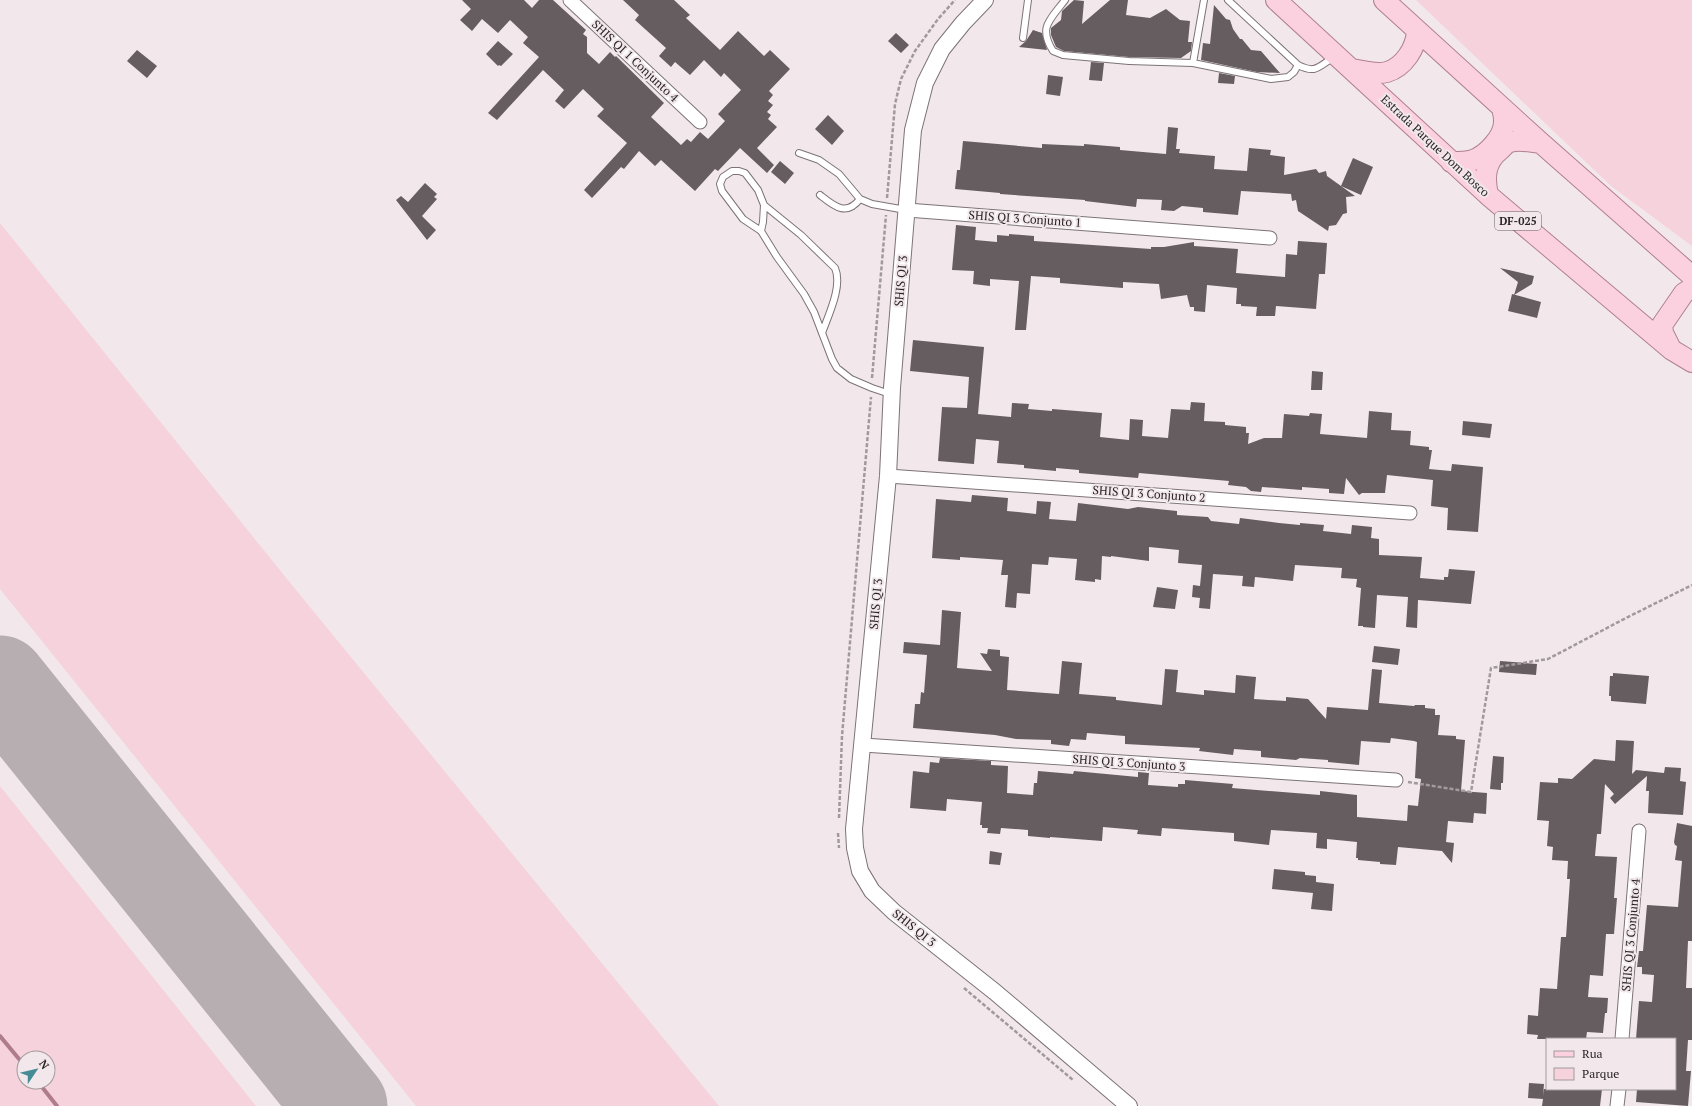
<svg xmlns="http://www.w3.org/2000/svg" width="1692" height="1106" font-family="'PT Serif',serif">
  <rect width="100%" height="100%" fill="#f2e8eb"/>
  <path fill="#f5d2dc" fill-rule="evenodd" d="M1416,0H1692V246L1611,186Z
    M0,223L296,590L719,1106H416L0,589Z
    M0,786L256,1106H0ZM24,1058H48V1082H24Z"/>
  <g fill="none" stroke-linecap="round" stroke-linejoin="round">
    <path stroke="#ae7c8d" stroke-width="4" d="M0,1036L24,1065
      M38,1082L57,1106"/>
    <path stroke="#b6aeb0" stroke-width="93" d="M0,682L341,1106"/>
  </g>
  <path fill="#665d60" d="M462,0H524L532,8L539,0H553L586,30L583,34L587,37V53L599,64L610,52L615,57L616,56L664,103L651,117L681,145L687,139L691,142L700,132L708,139L725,121L718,114L741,90L724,73L721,77L704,60L690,75L675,62L671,67L659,56L666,48L635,20L639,15L623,0H674L690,15L686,18L720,50L738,31L764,56L770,50L790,69L769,91L773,95L768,101L773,105L767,112L771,115L768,119L777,127L757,148L774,165L767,173L740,148L718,171L715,169L695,191L661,160L655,166L639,151L624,169L621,167L592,198L584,190L627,143L597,116L604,109L583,89L564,109L555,101L564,90L543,70L497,120L488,113L539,57L523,43L528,37L510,20L498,33L482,19L472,31L460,20L471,9Z
    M1074,0L1084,1L1082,24L1110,0H1128L1126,15L1150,18L1166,9L1180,20L1190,21L1188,42H1192L1191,51L1181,58L1129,57L1064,51L1056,47L1051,35V28L1061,20L1062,11Z
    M1214,5L1226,19L1230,20L1233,29L1240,39H1242L1251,50L1261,51L1280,73L1257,72L1201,60L1203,43L1210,44Z
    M1033,30L1042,33L1047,50L1019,47L1026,41Z
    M896,33L909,45L901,53L888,41Z
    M498,41L513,54L501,66L499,65L498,66L486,54Z
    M137,50L157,66L147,78L127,61Z
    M1091,62L1104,63L1102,81L1089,80Z
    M1219,73L1235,76L1234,84L1218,83Z
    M1048,75L1063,77L1060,96L1046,94Z
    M828,115L844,131L832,145L815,129Z
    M1168,127L1178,128L1176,149H1180L1179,153L1215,156L1214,169L1247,171L1249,148L1271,150L1270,155L1285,157L1284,175L1316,169L1319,173L1326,171L1327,176L1355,196L1346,197L1347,213L1343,214L1336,225L1329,226L1328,231L1298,211L1296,200L1292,201L1291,194L1241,191L1238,215L1203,212V208L1182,206L1174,211L1161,210L1162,200L1137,199L1136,207L1085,201V200L1000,194V193L955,189L957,170H960L963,141L1042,148V144L1084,146V144L1120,147V150L1166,154Z
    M1353,158L1373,167L1361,195L1341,186Z
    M780,161L794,173L785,184L771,172Z
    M425,183L437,194L434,197L437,199L422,216L436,230L427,240L396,200L401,196L408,202Z
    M956,225L976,227L975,240L997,242V235L1009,236V234L1034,236V241L1151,249V247H1164L1194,242V246L1238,249L1236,273L1285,277L1286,254L1297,255L1298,241L1327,243L1325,274H1319L1316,309L1276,306L1275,316H1256L1257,307L1241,306V304H1236L1237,288L1207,285L1205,312L1194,311V307H1190L1187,295L1161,299L1159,284L1123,282V288L1060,283V278L1031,276L1026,330H1015L1019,281L990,279V286L973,284L974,271L952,270Z
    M1500,268L1534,276L1532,284L1514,295L1518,282Z
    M1512,294L1541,302L1537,318L1508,311Z
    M913,340L984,347L978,414L1011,417L1012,403L1029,404L1028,409L1052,411V409L1102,413L1100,437L1129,440L1130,419L1143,420L1142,436L1168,438L1171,409L1190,410L1191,402L1205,403L1204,421L1225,422V425L1246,427V433H1249L1248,444L1264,438H1282L1284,414L1309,416L1310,413L1322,414L1320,434L1367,438L1369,411L1392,413L1391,430L1411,431L1410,445L1429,447V450H1432L1429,469L1451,471L1452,464L1483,467L1478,532L1447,530L1448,508L1431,506L1433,480L1406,477L1387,475L1385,493H1362L1359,495L1346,478L1344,494L1329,493V489L1302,487V490L1262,487L1261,492L1251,491L1246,487L1228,485L1229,481L1139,473L1138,478L1079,473V470L1056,468V471L1024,468V465L997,463L999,441L976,439L974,464L938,461L942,407L967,408L969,377L910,371Z
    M1312,371L1323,372L1322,390H1311Z
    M1463,421L1492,424L1490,438L1462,435Z
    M972,495L1008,498L1007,511L1018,512L1036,514L1037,501L1051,502L1049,519L1076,521L1078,503L1128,509L1138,507L1177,511V515L1208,517L1211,521L1239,524L1240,518L1279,523L1300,525V523L1324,525L1323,531L1351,534L1352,525L1372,527L1371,538L1379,539V555L1422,557L1420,578L1444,580V577H1448L1449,569L1475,571L1471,604L1418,600L1417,628L1406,627L1408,597L1377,595L1375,628L1363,627V626H1358L1361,588L1356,587L1357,579L1341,578L1342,568L1295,565L1293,581L1255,577L1254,587L1242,586L1243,576L1213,574L1210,609L1199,608L1200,598L1192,597L1193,585L1200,586L1202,565L1178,563L1179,550L1149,547V561L1111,556V557L1102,556L1101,580L1095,579V582L1075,580L1077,559L1049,557L1048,565L1032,564L1030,594L1017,593L1016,608L1005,607L1008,575H1001L1003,560L960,557V560L932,558L936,499L971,502Z
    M1157,587L1178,590L1175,609L1153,607Z
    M942,610L961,612L957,668L992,671L980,653L987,654L988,649L1000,650V656L1009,657L1007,690L1059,694L1062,661L1082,663L1079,694L1116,697V700L1162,705L1165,669L1178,670L1176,692L1204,695V690L1235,693L1236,675L1256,677L1254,699L1286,701V697L1308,699L1326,719L1327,707L1368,710L1372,669L1382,670L1379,703L1414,706L1415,705H1425V708L1435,709V715H1440L1438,735L1456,736V739L1465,740L1461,791L1487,793L1486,814L1474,813L1473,823L1448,821L1446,842L1454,843L1452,863L1442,851L1398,847L1396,865L1380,864V862L1358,860V858H1356L1357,842L1327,839V849L1316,848L1317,833L1271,830L1269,845L1234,841V833L1162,828L1161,836L1137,834L1138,830L1103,827L1102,841L1050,837V838L1028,836V830L1001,828L1000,834L987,833L988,828H982V825H980L982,802L947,799L946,811L910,808L913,771L929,773L930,762L939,763L940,758L991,761V765L1008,766L1007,793L1033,795L1034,783H1037L1038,771L1073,774L1074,771L1138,777V772L1149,773L1148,785L1178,787V784H1185V780L1233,784L1232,788L1320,795V791L1357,795V817L1407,821L1408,805L1418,806L1421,779L1415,778L1417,742L1414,741L1391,738L1390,743L1361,741L1359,765L1328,762V760L1300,758L1296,760L1261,757V751L1234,749L1233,755L1199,751L1200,748L1125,744V736L1087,733L1086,740L1071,739L1069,746L1051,744V740L1016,739L995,735L913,728L915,704H920L921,692L924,693L927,655L903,653L904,642L940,645Z
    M1374,646L1400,649L1398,665L1372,662Z
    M1500,661L1537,664L1536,675L1499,672Z
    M1613,673L1649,676L1646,704L1611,701V696H1609L1610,676H1613Z
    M1616,740L1634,741L1632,774L1636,770L1664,773L1665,767L1681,768L1680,781L1686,782L1683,815L1648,813L1649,791H1646L1647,776L1615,804L1610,798L1614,794L1605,784L1601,834H1597L1595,856L1617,857L1614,898H1617L1614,934H1606L1603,976L1590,975L1588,997L1608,998L1607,1013H1605L1603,1033L1587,1032L1586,1039H1537L1538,1035L1527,1034L1528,1015L1538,1016L1540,988L1557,989L1561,937H1566L1570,879H1567L1568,861L1552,860L1553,847L1547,846L1549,821L1537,820L1540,782L1558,783V778L1572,779L1594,759L1615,761Z
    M1493,756L1504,757L1503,783H1501V790L1490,789Z
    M1677,823L1692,826V941H1688L1686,988H1692V1040H1688L1686,1071H1691L1688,1106L1636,1102L1637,1089H1675V1039H1636L1639,1001L1652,1002L1654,975L1642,974V967H1637L1639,951H1643L1647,905L1678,907L1682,861L1675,860L1677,846L1675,845L1674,842Z
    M990,851L1002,853L1000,865L989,864Z
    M1274,869L1305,872V875L1316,876V882L1334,884L1332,911L1311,909L1313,893L1272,889Z
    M1529,1083L1544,1084L1543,1096L1544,1089H1602L1600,1106H1542L1543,1099L1528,1098Z"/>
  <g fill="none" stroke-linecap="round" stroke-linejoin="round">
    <defs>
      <path id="service" d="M1065,0C1050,20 1038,27 1053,51L1063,55L1129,61L1193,63L1271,79L1288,77L1294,72L1298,65
        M1228,0L1298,65C1316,74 1318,67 1334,57
        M1023,38L1028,0
        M1193,63L1204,0
        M799,153L819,160L839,174L860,199L872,204L906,210
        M820,195C834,206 846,217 860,199
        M764,205L801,235L835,268C843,286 828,316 822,333
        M761,231L763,222L764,205L758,190L745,173L739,171H732L723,177L720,184L722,191L743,219L761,231L777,257L804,294L814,312L832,359L837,368L851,379L872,388L890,394"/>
      <path id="minor" d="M570,0L700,122
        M907,210L1270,238
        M888,476L1410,513
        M863,745L1396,780
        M1622,1039L1639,831
        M1617,1106L1619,1089"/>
      <path id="tertiary" d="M985,0L963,23L942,49L925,83L913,130L892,388L888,476L854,829L855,848L860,871L872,891L894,912L995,992L1129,1106"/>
      <path id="primary" d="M1276,0L1488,195L1672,350L1692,362
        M1384,0L1541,143L1692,276
        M1352,69C1363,71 1376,75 1387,72C1404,67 1416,48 1417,31
        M1451,162C1459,162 1466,162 1473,160C1487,155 1505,136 1504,120C1504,116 1503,112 1502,108
        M1488,195C1484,177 1485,162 1500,150C1503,147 1506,143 1510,142C1520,139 1530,142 1541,143
        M1671,349L1663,333L1662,325L1684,293L1692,288"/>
    </defs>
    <use href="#service" stroke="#7c7376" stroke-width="8"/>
    <use href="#minor" stroke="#7c7376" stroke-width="15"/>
    <use href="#tertiary" stroke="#7c7376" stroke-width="18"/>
    <use href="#primary" stroke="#b08090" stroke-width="22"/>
    <path stroke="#a1999c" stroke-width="2.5" stroke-dasharray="4 2" stroke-linecap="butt" d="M887,198L895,104L901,79L915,51L938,19L955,0
      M872,378L886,215
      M1408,782L1471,792L1491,668L1548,659L1626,618L1692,585
      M839,818L842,736L871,397
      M838,833L839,848
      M964,988L1073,1080"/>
    <use href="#service" stroke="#fff" stroke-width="6"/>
    <use href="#minor" stroke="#fff" stroke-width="13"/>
    <use href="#tertiary" stroke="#fff" stroke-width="16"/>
    <use href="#primary" stroke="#fbd1df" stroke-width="20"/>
  </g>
  <g text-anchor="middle" stroke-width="4" stroke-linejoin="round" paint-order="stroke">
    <rect fill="#f2e8eb" stroke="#655f60" stroke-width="1" x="1495" y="212" width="46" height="18" rx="3"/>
    <g font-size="11" font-weight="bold" fill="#282425">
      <text x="1518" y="225">DF-025</text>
    </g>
    <g font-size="12" fill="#282425" stroke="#f2e8eb">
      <text transform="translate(635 61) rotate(43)" y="4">SHIS QI 1 Conjunto 4</text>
      <text transform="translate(1435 146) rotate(43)" y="4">Estrada Parque Dom Bosco</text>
      <text transform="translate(1025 219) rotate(4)" y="4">SHIS QI 3 Conjunto 1</text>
      <text transform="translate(901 281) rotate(-85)" y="4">SHIS QI 3</text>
      <text transform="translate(1149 494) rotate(4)" y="4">SHIS QI 3 Conjunto 2</text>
      <text transform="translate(876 604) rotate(-85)" y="4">SHIS QI 3</text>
      <text transform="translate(1129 763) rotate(4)" y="4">SHIS QI 3 Conjunto 3</text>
      <text transform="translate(914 928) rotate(39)" y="4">SHIS QI 3</text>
      <text transform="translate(1631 935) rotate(-85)" y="4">SHIS QI 3 Conjunto 4</text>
    </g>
  </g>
  <rect x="1546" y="1038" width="130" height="52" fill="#f2e8eb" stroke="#a19a9c"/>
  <rect x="1554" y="1051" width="20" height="6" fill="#fbd1df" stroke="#a19a9c"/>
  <text x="1582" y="1058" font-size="12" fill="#282425">Rua</text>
  <rect x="1554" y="1068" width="20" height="12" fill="#f5d2dc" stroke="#a19a9c"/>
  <text x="1582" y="1078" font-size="12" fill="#282425">Parque</text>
  <g transform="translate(36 1070) rotate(55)"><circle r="19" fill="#f2e8eb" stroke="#a19a9c"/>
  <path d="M0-3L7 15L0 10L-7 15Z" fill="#468c96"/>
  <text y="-6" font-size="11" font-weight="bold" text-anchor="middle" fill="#282425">N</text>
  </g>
</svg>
